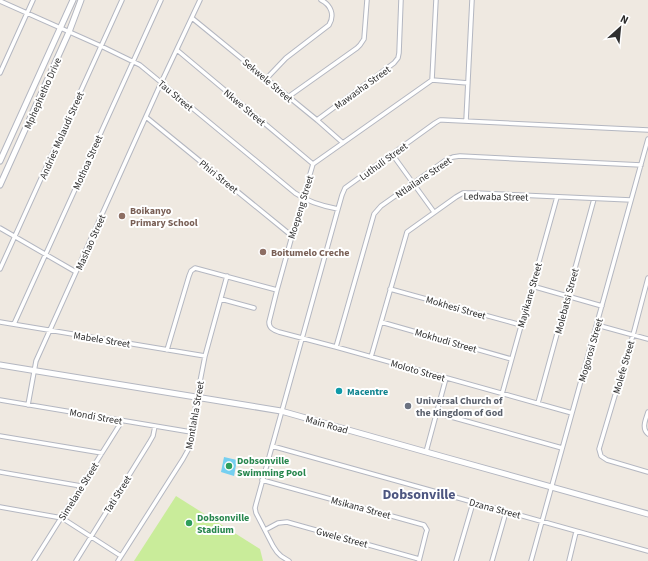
<svg xmlns="http://www.w3.org/2000/svg" width="648" height="561" font-family="'Source Sans 3',sans-serif">
  <rect width="100%" height="100%" fill="#efe9e1"/>
  <path fill="#c9ec9a" d="M176,496L260,549L263,561H134Z"/>
  <path fill="#75cff0" d="M224,457L237,460L234,476L221,472Z"/>
  <g fill="none" stroke-linecap="round" stroke-linejoin="round">
    <defs>
      <path id="street" d="M0,1L101,46L140,65L295,193C308,202 322,206 338,209
        M192,18L317,120L343,143
        M177,50L313,164
        M0,73L33,0
        M266,79L286,58L329,25C335,15 331,5 321,0
        M432,80L436,0
        M468,83L432,80L313,164L292,236L277,290L269,322C269,328 273,330 279,332L336,347L572,413
        M288,97L357,48L360,45L364,39L367,0
        M146,117L292,236
        M317,120L394,63L398,58L399,53L401,0
        M466,121L472,0
        M392,154L434,212
        M0,228L76,272
        M0,269L122,0
        M648,278L633,335L599,449L601,456L607,460L648,472
        M532,286L602,306
        M390,289L521,325
        M221,299L254,308
        M0,322L205,356
        M381,322L511,359
        M14,324L161,0
        M597,325L648,339
        M336,347L374,214L381,206L446,160L453,157L460,156L641,165
        M167,350L189,276L191,271L195,268L277,290
        M371,357L407,232L456,197L463,193H475L631,200
        M502,394L557,197
        M0,400L191,432
        M538,403L594,199
        M28,405L36,361L161,83L200,0
        M648,412C646,419 641,428 648,434
        M437,413L562,448
        M0,436L102,453
        M272,446L648,551
        M426,452L446,378
        M0,472L81,486
        M262,480L424,525L427,530L426,533L419,561
        M0,507L62,518L121,556
        M265,530L278,523L287,522L419,559
        M34,561L122,421
        M76,561L149,443L153,436L155,426
        M118,561L183,459L188,450L190,443L197,397L205,356L227,276
        M289,561L281,556L277,552L273,546L256,513L255,508L256,504L338,209L342,195L345,188L435,123L440,120H443L648,130
        M456,561L473,503
        M492,561L506,512
        M531,561L648,139
        M569,561L576,532"/>
      <path id="secondary" d="M0,161L73,0
        M0,185L69,32L81,0
        M0,365L281,411L444,457L648,514"/>
    </defs>
    <use href="#street" stroke="#b4b7c1" stroke-width="5.5"/>
    <use href="#secondary" stroke="#b4b7c1" stroke-width="7"/>
    <use href="#street" stroke="#fff" stroke-width="3.5"/>
    <use href="#secondary" stroke="#fff" stroke-width="5"/>
  </g>
  <g fill="#8d6e63" stroke="#fff" stroke-width="1.5">
    <circle cx="122" cy="216" r="4"/>
    <circle cx="263" cy="252" r="4"/>
  </g>
  <circle fill="#0f9aa8" stroke="#fff" stroke-width="1.5" cx="339" cy="391" r="4"/>
  <circle fill="#6b7280" stroke="#fff" stroke-width="1.5" cx="408" cy="406" r="4"/>
  <g fill="#2e9e5b" stroke="#fff" stroke-width="1.5">
    <circle cx="229" cy="466" r="4"/>
    <circle cx="189" cy="523" r="4"/>
  </g>
  <g text-anchor="middle" stroke-width="4" stroke-linejoin="round" paint-order="stroke">
    <g font-size="10" fill="#2e2e2e" stroke="#fff">
      <text transform="translate(268 80) rotate(40)" y="4">Sekwele Street</text>
      <text transform="translate(362 87) rotate(-36)" y="4">Mawasha Street</text>
      <text transform="translate(42 93) rotate(-66)" y="4">Mphephetho Drive</text>
      <text transform="translate(176 95) rotate(40)" y="4">Tau Street</text>
      <text transform="translate(245 107) rotate(40)" y="4">Nkwe Street</text>
      <text transform="translate(61 135) rotate(-66)" y="4">Andries Molaudi Street</text>
      <text transform="translate(383 161) rotate(-36)" y="4">Luthuli Street</text>
      <text transform="translate(87 162) rotate(-66)" y="4">Mothoa Street</text>
      <text transform="translate(219 176) rotate(39)" y="4">Phiri Street</text>
      <text transform="translate(423 177) rotate(-34)" y="4">Ntlailane Street</text>
      <text transform="translate(496 196) rotate(1)" y="4">Ledwaba Street</text>
      <text transform="translate(300 207) rotate(-73)" y="4">Moepeng Street</text>
      <text transform="translate(90 242) rotate(-66)" y="4">Mashao Street</text>
      <text transform="translate(529 295) rotate(-74)" y="4">Mayikane Street</text>
      <text transform="translate(566 301) rotate(-75)" y="4">Molebatsi Street</text>
      <text transform="translate(456 307) rotate(16)" y="4">Mokhesi Street</text>
      <text transform="translate(102 339) rotate(9)" y="4">Mabele Street</text>
      <text transform="translate(446 340) rotate(16)" y="4">Mokhudi Street</text>
      <text transform="translate(590 350) rotate(-74)" y="4">Mogorosi Street</text>
      <text transform="translate(623 367) rotate(-74)" y="4">Molefe Street</text>
      <text transform="translate(418 370) rotate(16)" y="4">Moloto Street</text>
      <text transform="translate(194 415) rotate(-80)" y="4">Montlahla Street</text>
      <text transform="translate(96 416) rotate(10)" y="4">Mondi Street</text>
      <text transform="translate(327 424) rotate(16)" y="4">Main Road</text>
      <text transform="translate(78 491) rotate(-58)" y="4">Simelane Street</text>
      <text transform="translate(117 494) rotate(-58)" y="4">Tati Street</text>
      <text transform="translate(361 507) rotate(15)" y="4">Msikana Street</text>
      <text transform="translate(495 508) rotate(15)" y="4">Dzana Street</text>
      <text transform="translate(342 537) rotate(15)" y="4">Gwele Street</text>
    </g>
    <g font-size="10" font-weight="bold" fill="#785e54" stroke="#fff" text-anchor="start">
      <text x="130" y="214">Boikanyo<tspan x="130" dy="12">Primary School</tspan></text>
      <text x="271" y="256">Boitumelo Creche</text>
    </g>
    <g font-size="10" font-weight="bold" fill="#0d838f" stroke="#fff" text-anchor="start">
      <text x="347" y="395">Macentre</text>
    </g>
    <g font-size="10" font-weight="bold" fill="#5b616d" stroke="#fff" text-anchor="start">
      <text x="416" y="404">Universal Church of<tspan x="416" dy="12">the Kingdom of God</tspan></text>
    </g>
    <g font-size="10" font-weight="bold" fill="#27864d" stroke="#fff" text-anchor="start">
      <text x="237" y="464">Dobsonville<tspan x="237" dy="12">Swimming Pool</tspan></text>
      <text x="197" y="521">Dobsonville<tspan x="197" dy="12">Stadium</tspan></text>
    </g>
    <g font-size="14" font-weight="bold" fill="#4d5680" stroke="#fff">
      <text x="419" y="499">Dobsonville</text>
    </g>
  </g>
  <g transform="translate(620 28) rotate(27)" stroke="#ffffff" stroke-width="3" paint-order="stroke">
  <path d="M0-3L7 15L0 10L-7 15Z" fill="#2e2e2e"/>
  <text y="-6" font-size="11" font-weight="bold" text-anchor="middle" fill="#2e2e2e">N</text>
  </g>
</svg>
